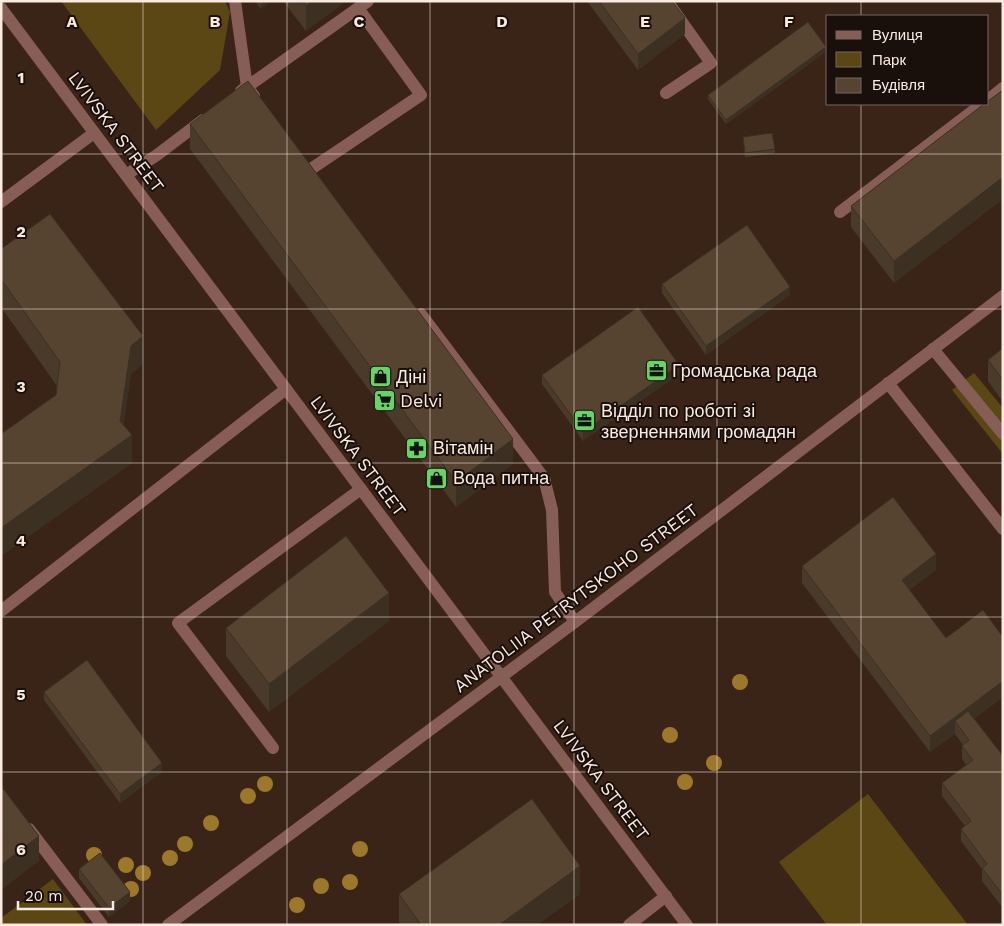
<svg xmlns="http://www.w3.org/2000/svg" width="1004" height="926" font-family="'Work Sans',sans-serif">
  <rect width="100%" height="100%" fill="#3a2418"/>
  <path fill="#5b4714" d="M61,1H225L230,12L220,70L156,130Z
    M974,373L1003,408V454L952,390Z
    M868,794L968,925H827L779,862Z
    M53,879L87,925H1V918Z"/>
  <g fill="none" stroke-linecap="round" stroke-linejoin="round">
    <path stroke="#865e56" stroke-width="12" d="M235,1L247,87L254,96
      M241,91L368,1
      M666,93L711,63L667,1
      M988,100L1003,88
      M311,169L421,95L358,8
      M126,175L157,155L203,120
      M1,202L94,133
      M840,212L982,104
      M421,314L544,478L552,510L555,592L575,622
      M933,349L1003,434
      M888,383L1003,529
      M1,611L286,389
      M273,748L178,623L361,489
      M29,829L102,925
      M629,925L666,896"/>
    <path stroke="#865e56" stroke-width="12" d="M1,8L687,925
      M168,925L575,622L1003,296"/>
  </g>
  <g fill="#9c782b">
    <circle cx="740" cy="682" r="8"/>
    <circle cx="670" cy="735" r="8"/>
    <circle cx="714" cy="763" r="8"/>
    <circle cx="685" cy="782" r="8"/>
    <circle cx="265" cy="784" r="8"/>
    <circle cx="248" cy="796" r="8"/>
    <circle cx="211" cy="823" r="8"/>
    <circle cx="185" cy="844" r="8"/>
    <circle cx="360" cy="849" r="8"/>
    <circle cx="94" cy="855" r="8"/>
    <circle cx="170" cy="858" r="8"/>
    <circle cx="126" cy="865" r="8"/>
    <circle cx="143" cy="873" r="8"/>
    <circle cx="350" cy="882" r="8"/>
    <circle cx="321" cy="886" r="8"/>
    <circle cx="131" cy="889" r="8"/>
    <circle cx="297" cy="905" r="8"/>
  </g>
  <path fill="#4a3a2a" d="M255,1H271L261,9Z
    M283,1H346L306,31Z
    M587,1H672L685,34L638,70Z
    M826,52L726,124L708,99V95Z
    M1003,90V199L894,283L851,227V206Z
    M190,124L513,464L456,507L190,149Z
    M743,137L775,149V153L745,157Z
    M1,249L143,364L131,374L123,425L132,463L1,556V434L56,395L57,386L1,307Z
    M662,284L790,295L706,355L662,293Z
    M1003,348V402L988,381V360Z
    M679,374L583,441L542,384V375Z
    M802,566L936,570L909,590L946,638L1003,637V697L974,719L1003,756V908L982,881V869L961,841V829L965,826L942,796V783L966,765L962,759V746L963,745L955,734L930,752L802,583Z
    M389,621L269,712L226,656V628Z
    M44,692L162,772L120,803L44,700Z
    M79,869L130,901L109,917L79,878Z
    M399,894H580L537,925H401L399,922Z"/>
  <path fill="#3c3022" d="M265,1H271L261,9V5Z
    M312,1H346L306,31V6Z
    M685,18V34L638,70V54Z
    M826,47V52L726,124V120Z
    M1003,177V199L894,283V261Z
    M790,287V295L706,355V346Z
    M143,336V364L131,374L121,443L132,435V463L1,556V528L120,421L131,346Z
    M679,365V374L583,441V432Z
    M513,439V464L456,507V482Z
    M936,554V570L902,596V580Z
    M389,593V621L269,712V684Z
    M1003,681V697L961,729L955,721V734L930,752V736Z
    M162,763V772L120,803V794Z
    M39,836V861L1,890V865Z
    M580,866V894L537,925H499Z
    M130,892V901L109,917V908Z"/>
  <path fill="#564431" stroke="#3c3022" d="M258,1H265L261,5Z
    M303,1H312L306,6Z
    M599,1H672L685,18L638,54Z
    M808,22L826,47L726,120L708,95Z
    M248,81L513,439L456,482L190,124Z
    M1003,90V177L894,261L851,206L984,104H988V101Z
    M772,133L775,149L745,153L743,137Z
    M50,214L143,336L131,346L120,421L132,435L1,528V434L56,395L60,362L1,279V249Z
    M747,225L790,287L706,346L662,284Z
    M638,307L679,365L583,432L542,375Z
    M1003,348V380L988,360Z
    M893,497L936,554L902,580L946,638L983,610L1003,637V681L930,736L802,566Z
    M346,536L389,593L269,684L226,628Z
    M87,660L162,763L120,794L44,692Z
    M968,711L1003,756V895L982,868L987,864L961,829L971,821L942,783L973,760L962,746L969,740L955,721Z
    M1,786L39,836L1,865Z
    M532,799L580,866L499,925H421L399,894Z
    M100,853L130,892L109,908L79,869Z"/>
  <path fill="none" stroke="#f9eae2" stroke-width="1" stroke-opacity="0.55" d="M143,1V925M287,1V925M430,1V925M574,1V925M717,1V925M861,1V16M861,104V925M1,154H1003M1,309H1003M1,463H1003M1,617H1003M1,772H1003"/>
  <defs>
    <symbol id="office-square" viewBox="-11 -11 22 22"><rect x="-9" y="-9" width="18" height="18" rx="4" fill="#66d466" stroke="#1a100b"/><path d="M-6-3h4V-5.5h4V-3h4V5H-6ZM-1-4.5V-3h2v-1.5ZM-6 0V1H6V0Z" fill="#111"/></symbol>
    <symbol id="shop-square" viewBox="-11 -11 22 22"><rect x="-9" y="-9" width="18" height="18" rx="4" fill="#66d466" stroke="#1a100b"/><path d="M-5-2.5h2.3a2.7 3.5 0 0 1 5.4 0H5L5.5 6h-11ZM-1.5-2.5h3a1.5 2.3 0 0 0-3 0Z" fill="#111"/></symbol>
    <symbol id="supermarket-square" viewBox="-11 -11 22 22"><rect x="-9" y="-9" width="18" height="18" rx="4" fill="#66d466" stroke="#1a100b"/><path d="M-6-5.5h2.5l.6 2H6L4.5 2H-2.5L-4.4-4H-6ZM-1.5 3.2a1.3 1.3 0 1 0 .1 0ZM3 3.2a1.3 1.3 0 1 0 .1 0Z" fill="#111"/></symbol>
    <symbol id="pharmacy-square" viewBox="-11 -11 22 22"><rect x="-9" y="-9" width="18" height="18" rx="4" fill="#66d466" stroke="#1a100b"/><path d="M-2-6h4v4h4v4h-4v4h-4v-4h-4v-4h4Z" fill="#111"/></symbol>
  </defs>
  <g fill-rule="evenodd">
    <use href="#office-square" x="644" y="358" width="25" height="25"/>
    <use href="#shop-square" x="368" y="364" width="25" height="25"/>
    <use href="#supermarket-square" x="372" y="388" width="25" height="25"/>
    <use href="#office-square" x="572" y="408" width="25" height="25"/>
    <use href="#pharmacy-square" x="404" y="436" width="25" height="25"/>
    <use href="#shop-square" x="424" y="466" width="25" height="25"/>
  </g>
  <g text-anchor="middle" stroke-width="4" stroke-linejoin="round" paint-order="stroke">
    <g font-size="18" fill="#f9eae2" stroke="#1a100b">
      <text transform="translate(116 132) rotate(53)" y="6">LVIVSKA STREET</text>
      <text transform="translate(358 456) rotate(53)" y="6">LVIVSKA STREET</text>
      <text transform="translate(576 598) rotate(-37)" y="6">ANATOLIIA PETRYTSKOHO STREET</text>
      <text transform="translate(601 780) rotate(53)" y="6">LVIVSKA STREET</text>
    </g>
    <g font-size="18" fill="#f9eae2" stroke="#1a100b" text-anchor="start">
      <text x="672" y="377">Громадська рада</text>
      <text x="396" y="383">Діні</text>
      <text x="400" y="407">Delvi</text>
      <text x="601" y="417">Відділ по роботі зі<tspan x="601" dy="21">зверненнями громадян</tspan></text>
      <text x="433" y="454">Вітамін</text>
      <text x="453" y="484">Вода питна</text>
    </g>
  </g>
  <g font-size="16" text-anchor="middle" font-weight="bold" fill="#f9eae2" stroke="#1a100b" stroke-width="4" stroke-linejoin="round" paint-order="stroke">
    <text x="72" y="27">A</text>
    <text x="215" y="27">B</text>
    <text x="359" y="27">C</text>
    <text x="502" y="27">D</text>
    <text x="645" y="27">E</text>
    <text x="789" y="27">F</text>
    <text x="21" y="83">1</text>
    <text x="21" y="237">2</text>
    <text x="21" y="392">3</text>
    <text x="21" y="546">4</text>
    <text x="21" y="700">5</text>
    <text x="21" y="855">6</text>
  </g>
  <rect width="1004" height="926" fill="none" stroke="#f9eae2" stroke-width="5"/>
  <rect x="826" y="15" width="162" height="90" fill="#1a100b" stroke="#736761"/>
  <rect x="836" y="31" width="25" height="8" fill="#865e56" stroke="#736761"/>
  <text x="872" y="40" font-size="15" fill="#f9eae2">Вулиця</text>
  <rect x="836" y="52" width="25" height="15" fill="#5b4714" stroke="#736761"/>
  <text x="872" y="65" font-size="15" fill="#f9eae2">Парк</text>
  <rect x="836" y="78" width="25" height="15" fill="#564431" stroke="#736761"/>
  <text x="872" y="90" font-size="15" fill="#f9eae2">Будівля</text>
  <path d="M18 901v8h95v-8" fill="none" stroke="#f9eae2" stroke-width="2.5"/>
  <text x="25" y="901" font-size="15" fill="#f9eae2" stroke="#1a100b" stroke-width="4" paint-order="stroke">20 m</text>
</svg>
